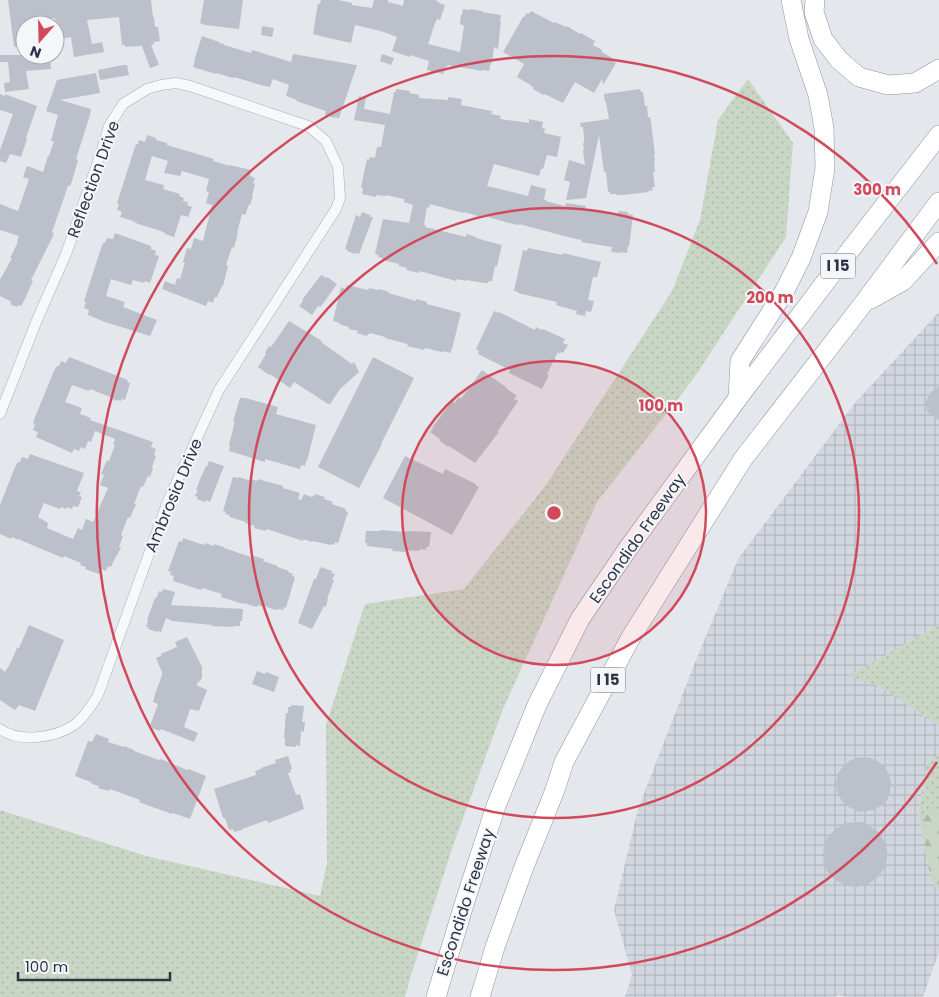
<svg xmlns="http://www.w3.org/2000/svg" width="939" height="997" font-family="Poppins,sans-serif">
  <defs>
    <pattern id="industrial-grid" width="8" height="8" patternUnits="userSpaceOnUse" patternTransform="scale(1.25)"><rect width="8" height="8" fill="#d2d6de"/><path d="M0 4h8M4 0v8" fill="none" stroke="#b4b8c0"/></pattern>
    <pattern id="grass-dots" width="8" height="8" patternUnits="userSpaceOnUse" patternTransform="scale(1.25)"><rect width="8" height="8" fill="#c9d6c5"/><path d="M2 2h.1M6 6h.1" fill="none" stroke="#adb8ab" stroke-width="1.8" stroke-linecap="round"/></pattern>
    <pattern id="forest-firs" width="22" height="20" patternUnits="userSpaceOnUse" patternTransform="scale(1.25)"><rect width="22" height="20" fill="#c9d6c5"/><path d="M5 1l3.5 6h-7zM16 11l3.5 6h-7z" fill="#adb8ab"/></pattern>
  </defs>
  <rect width="100%" height="100%" fill="#e4e7ec"/>
  <path fill="url(#industrial-grid)" d="M939,312V625L849,676L879,686L939,726V754L927,764L918,815L931,880L939,892V952L923,997H847L839,995L834,997H625L632,975L614,910L638,809L694,665L738,559L855,403Z"/>
  <path fill="url(#grass-dots)" d="M748,79L793,143L786,237L694,378L597,502L503,709L453,846L411,975L405,997H0V810L146,856L320,896L327,863L326,725L365,604L464,589L546,485L672,291L700,220L718,120Z
    M939,625V726L879,686L848,676Z
    M939,754V811L918,815L927,764Z"/>
  <path fill="url(#forest-firs)" d="M939,811V892L931,880L918,815Z"/>
  <path fill="#bbc0ca" d="M8,0H151L153,17H154L155,27H158L160,41L154,42V44L151,45L159,65L150,68L142,46L125,47V45H122L119,17L87,20L92,44L102,42L104,52L74,57L71,37L59,39L55,18L39,20L40,25H25V46L14,47Z
    M204,0H243L239,29L205,25L200,23Z
    M321,0H339L352,3V5L372,8L374,0H388V2L403,6L404,0H435L439,2V3L445,5L440,20L437,19L435,23L428,44L460,52L464,26L460,24L461,15H462L463,9L470,10V9L482,11V12L501,15L500,21H501L498,49L494,47L492,63H491L490,66L489,71L483,70V71L447,65V67H445L443,74L427,70L429,61L410,55V57L392,51L397,37L381,31L355,25L351,43L320,36L313,34L318,3L320,4Z
    M531,11L554,23L555,22L566,27L567,26L580,34L581,33L595,41L593,45L602,50V52L614,59L613,61L616,63L603,85L602,79L594,93L575,82L563,103L551,97L544,94L543,95L533,89L534,88L529,84L517,77L524,64L503,52L523,17H524L527,13L529,14Z
    M262,26L274,28L272,37L261,35Z
    M202,36L219,42V43L224,44V45L251,53L252,50L291,62L293,54L356,65H357L339,118L334,117V118L325,115L326,111L296,101L297,100L286,96L289,85L273,79L270,87L264,86L234,77L233,78L216,73V74L193,67L195,61H194Z
    M382,54L394,58L391,65L380,61Z
    M0,55H50L51,69L26,71L29,89L5,92L4,83L10,82L8,62H0Z
    M123,65H127L129,75L100,80L98,70Z
    M96,73L100,93L60,100L91,109L90,115L76,159L78,160L72,181L70,186H68L52,232L54,234L31,280L33,281L24,301L21,306L18,305L17,307L10,304L11,302L8,300L0,296V280L12,258H10L18,242L17,241L19,236L0,230V204L18,211L29,179L23,177L27,166L43,172L48,156H49L54,141H51L58,115L46,111L57,80Z
    M396,89L410,91V93L419,95V98L448,100V97L462,99L461,105L492,111L491,114L501,116L500,119L529,123V119L543,122L542,128L545,129L544,133L561,137L557,157L547,155L543,169H541L539,176L494,164L487,186L528,196L531,185L546,189L544,200H546V201L565,206L566,203L586,206L585,209L613,215H618V211L628,212V214L633,215L629,247L628,246L627,253L621,252V253L611,252L612,247L581,242L582,240L576,239L519,224V225L513,224L481,215V217L464,212L463,213L430,204L429,208L427,207L424,225H426L425,227L466,237V234L476,237V238L484,240H483L502,245L497,266H495L492,281H489L488,283H484L466,280V281L457,279L456,281L420,271L419,273L406,270L407,268L399,266V264L382,260V258L378,257V255L375,254L383,219L409,223L413,205L404,202V199L386,195V196L376,195V197L362,194L363,188L361,187L367,159L369,160L370,157L375,158L377,147H381L385,125L354,120L359,96L366,98L364,109L390,114L394,92H396Z
    M640,89L641,92H643L645,106H647L648,117H650L651,122L655,155H654L655,161H654L655,172H653L655,187H652L653,190L648,191L649,192L623,195H617L616,194H610V192H608L606,172H604L599,135L586,198L566,200L570,182L564,180L569,160L585,165L583,151L584,150L583,143H584V136L583,127H581L580,123L609,119L606,102H605L604,94Z
    M0,94L5,96V94L37,106L26,138L27,139L21,157L10,154L6,163L0,161V150L13,114L0,110Z
    M147,135L156,138V140L167,143V145L214,159L213,161L230,166V165L251,170L250,176L255,178L253,183L255,184L252,196H253L250,205H249L245,215L242,214L237,233H238L234,248L232,247L226,265L228,266L223,286H222L217,297H215L213,303L208,301L206,306L162,289L165,281L175,285L177,278L180,279L185,263L183,262L187,248L191,249L194,238L203,241L212,205L206,203L209,192L206,191L209,179L182,171L180,176L164,173L168,161L152,156L145,180L164,185L163,189L180,194L179,196L184,198L183,201L188,202L187,205L192,207L188,217L181,215L174,237L165,234V233L161,231L138,224L133,221L120,217L122,212L117,210L119,204L117,203L134,150L136,144H138L139,140L145,142Z
    M362,212L370,215V217H373L359,254L356,253L355,254L347,251L348,250L345,249L356,215L360,217Z
    M115,233L151,246V249L156,251L155,255L159,256L150,283L145,281L144,283L133,280L131,285L111,279L106,296L125,302L123,307L157,320L150,336L105,322L88,315L89,310L84,308L86,302L84,301L101,248L104,242L105,243L107,238L113,239Z
    M528,248L563,255V253L601,262L597,277H593L588,300L594,301L591,312L586,311L585,316L576,314L577,311L556,305L557,302L518,293V292L514,291L523,250L527,251Z
    M321,275L326,278L327,277L337,284L322,305L320,307L318,306L312,315L299,306L303,301L302,300Z
    M347,285L368,290L369,288L378,290L379,289L389,292L388,293L416,301V299L427,302V304L461,313L452,349L450,353L444,351L443,352H442L425,348L424,350L407,346L408,344L385,338V337L370,333V334H368L367,336L357,333L358,331L349,329V327L339,324L340,323L333,321L341,287L345,289Z
    M494,311L498,313L499,312L535,330L536,327L542,330L543,329L565,339L563,343L568,345L563,353L561,352L560,354L558,352L547,374L549,375L542,389L509,373L510,370L478,354L479,351L476,349Z
    M289,321L312,335L322,341L321,342L352,364L354,362L359,372L340,389L330,404H328L294,382L290,388L270,374L269,375L258,367L266,354L265,353L269,346L271,347Z
    M69,357L128,380L127,382L130,383L125,400L122,399L121,401L118,400V401L112,399L113,398L90,389L89,391L72,385L65,402L82,408L80,414L91,418L90,420L153,442L151,447L156,449L154,455L156,456L152,467L153,468L150,477L148,476L143,487L141,486L134,504H136L130,518L128,517L121,535L123,536L119,547H121L117,556H116L111,567L108,566L106,571L101,569L99,574L85,569L86,567L80,565L81,563L64,556L63,558L18,539V540L12,537L11,539L0,534V505L15,467L18,462H20L22,457L28,459L30,454L84,473L77,491L81,492L79,496L82,497L78,507L73,506L72,509L67,507L66,509L61,507L60,509L44,503L38,517L48,523L47,528L73,539L78,528L82,530L86,519L93,522L108,488L100,485L104,475L101,474L107,460L109,461L115,445L113,444L115,439L95,431L91,442L88,441L85,449L81,447L79,451L74,449L72,453L36,437L38,432L33,430L35,424L33,423L35,417L54,371L57,366H59L61,361L66,363Z
    M373,357L414,378L381,444H382L359,488L318,467Z
    M482,370L507,388V389L517,396L514,399L518,401L498,431L499,432L475,463L449,446L448,447L440,441L441,440L430,432L433,429L432,428L452,401L455,403L459,397L461,399Z
    M939,386V420L930,414L927,411L926,402L930,393Z
    M240,398H245L278,407L276,414L316,425L307,461H306L305,466L301,465L300,469L265,459V462L229,451L230,446L229,445L235,421H233Z
    M405,456L443,474L445,469L476,484L475,485L479,487L452,535L383,498Z
    M209,461L224,466L210,502L206,500L205,502L197,499L198,497L195,496L198,490H196L201,477L206,466L207,467Z
    M233,477L238,478L239,477L251,481V479L257,481L258,479L283,486V488L300,493L298,499L301,500L304,494L311,497L314,496L315,494L325,497L324,499L333,502L332,504L346,509L345,511L348,512L338,543L335,542L334,545L331,544L330,545L313,541L312,542L303,539V541L267,529L265,531L254,528L255,526L245,523L246,522L230,517L229,515L225,514L226,512L223,511Z
    M380,530L406,532V531L431,532L429,547H426V550L420,549L419,551L406,550L405,552L392,551L393,549L367,546V543H365L366,531H380Z
    M183,538L204,545L205,543L214,546V544L224,547V548L251,557L254,556L264,559L263,561L278,566L277,567L289,571L288,572L293,574L292,576L295,577L286,608L284,607L283,610L279,609L276,610L264,606V607L258,605L257,607L243,603V604L221,597L222,594L202,588L201,590L173,581L174,576L170,575L171,572L168,571L179,541L182,542Z
    M321,567L332,571V573L335,574L332,580H334L327,599H328L326,607L324,606L312,629L298,623L314,579H316L320,568L321,569Z
    M163,589L175,592L171,605L243,609L242,621H240V626H233V627L211,626L212,625L172,621L166,618L161,632L157,631V632L148,629L149,627H146L148,621L147,620L155,598L157,597L159,591L162,592Z
    M29,625L64,640L35,711L19,705L15,710L0,700V668L5,672L10,664L17,648H19Z
    M187,637L202,667V678L196,685L207,690L199,711L190,709L184,727L198,733L194,742L161,729L160,731L152,728V726H150L158,704L153,702L155,694L162,675V672L156,658L161,656V654L177,647L175,642Z
    M257,671L265,674L266,672L279,677L274,692L252,684Z
    M291,705L304,706L302,722H305L304,732L301,731L300,746L296,745V747L285,746V738H284L286,713H288V707H291Z
    M96,734L109,739L108,742L124,747V746L134,750V751L159,760L161,759L187,770L188,769L206,776L190,819L173,813L172,814L147,805L139,802L140,800L110,789L109,791L98,788L99,786L92,784L91,782L75,776L88,741L92,742Z
    M288,756L292,769L290,770L291,772L288,773L296,795L300,794L304,809L279,819L268,823L267,820L242,829V830L234,832L233,829L229,830L225,818H223L214,789L256,775L255,771L261,769V768L276,763L275,760Z
    M860,757L870,758L878,761L885,767L889,774L891,783L890,792L887,800L881,806L873,810L859,812L847,806L841,800L837,792L836,783L838,773L844,765L851,760Z
    M863,822L877,831L883,839L887,849V860L883,870L877,878L868,884L857,887L847,886L837,881L829,874L824,865L823,855L824,844L829,835L837,828L846,823Z"/>
  <g fill="none" stroke-linecap="round" stroke-linejoin="round">
    <defs>
      <path id="minor" d="M0,414L37,320L66,254L102,150L109,126L123,104L147,89L161,85L176,83L190,86L308,126L326,141L338,167L340,198L336,209L219,390L168,501L98,695C92,705 84,718 74,725C55,738 19,743 0,729"/>
      <path id="motorway" d="M815,0L814,12L823,39L839,60L859,77L888,85L915,83L939,69
        M871,299L903,281L939,242
        M738,398L740,361L784,292L801,258L818,212L825,168L824,128L818,95L799,39L791,0
        M436,997L466,898L496,806L537,705L580,619L629,547L738,398L824,284L939,135
        M480,997L495,947L524,867L555,790L564,762L631,637L743,459L863,304L939,202"/>
    </defs>
    <use href="#minor" stroke="#a9aeb7" stroke-width="11"/>
    <use href="#motorway" stroke="#8b94a3" stroke-width="20"/>
    <use href="#minor" stroke="#f7f8fa" stroke-width="10"/>
    <use href="#motorway" stroke="#fff" stroke-width="19"/>
  </g>
  <circle cx="554" cy="513" r="152" fill="#d1495b" fill-opacity=".12"/>
  <g fill="none" stroke="#d1495b" stroke-width="2.5">
    <circle cx="554" cy="513" r="152"/>
    <circle cx="554" cy="513" r="305"/>
    <path d="M937 762A457 457 0 1 1 937 264"/>
  </g>
  <g text-anchor="middle" stroke-width="4" stroke-linejoin="round" paint-order="stroke">
    <g fill="#f4f6f9" stroke="#676e7b" stroke-width="1">
      <rect x="820.5" y="253.5" width="35" height="25" rx="4"/>
      <rect x="590.5" y="667.5" width="35" height="25" rx="4"/>
    </g>
    <g font-size="15" font-weight="bold" fill="#2b3445">
      <text x="838" y="271">I 15</text>
      <text x="608" y="685">I 15</text>
    </g>
    <g font-size="16" fill="#2b3445" stroke="#f4f6f9">
      <text transform="translate(93 179) rotate(-70)" y="6">Reflection Drive</text>
      <text transform="translate(173 495) rotate(-67)" y="6">Ambrosia Drive</text>
      <text transform="translate(637 538) rotate(-55)" y="6">Escondido Freeway</text>
      <text transform="translate(465 902) rotate(-72)" y="6">Escondido Freeway</text>
    </g>
  </g>
  <circle cx="554" cy="513" r="8" fill="#d1495b" stroke="#f4f6f9" stroke-width="2.5"/>
  <g font-size="15" text-anchor="middle" font-weight="bold" fill="#d1495b" stroke="#f4f6f9" stroke-width="4" stroke-linejoin="round" paint-order="stroke">
    <text x="877" y="195">300 m</text>
    <text x="770" y="303">200 m</text>
    <text x="661" y="411">100 m</text>
  </g>
  <g transform="translate(40 40) rotate(200)"><circle r="24" fill="#f4f6f9" stroke="#a4a8b1"/>
  <path d="M0-4L9 19L0 12L-9 19Z" fill="#d1495b"/>
  <text y="-8" font-size="14" font-weight="bold" text-anchor="middle" fill="#2b3445">N</text>
  </g>
  <path d="M18 972v8h152v-8" fill="none" stroke="#2b3445" stroke-width="2.5"/>
  <text x="25" y="972" font-size="15" fill="#2b3445" stroke="#f4f6f9" stroke-width="4" paint-order="stroke">100 m</text>
</svg>
